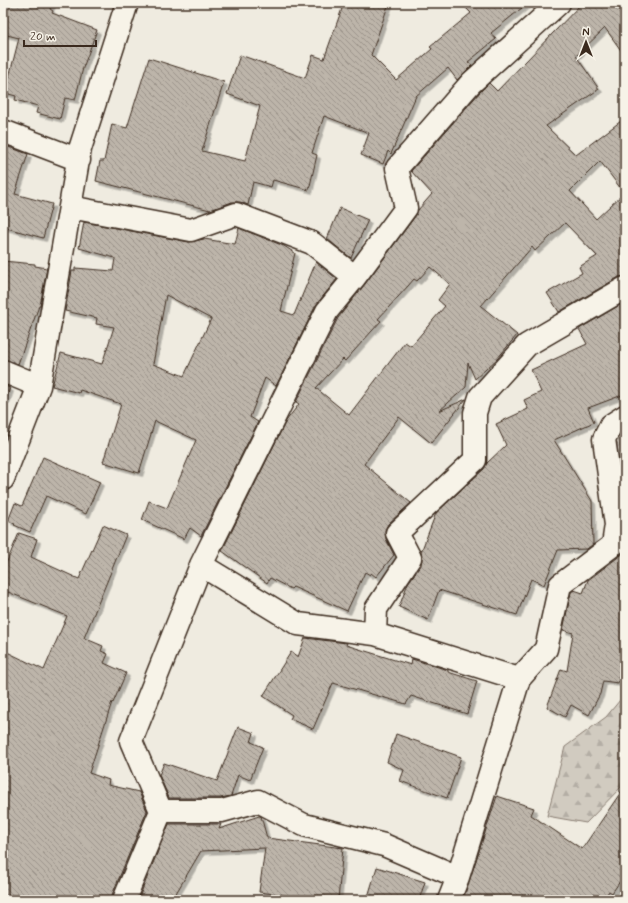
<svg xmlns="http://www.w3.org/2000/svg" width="628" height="903" font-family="Mynerve,sans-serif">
  <defs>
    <pattern id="forest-firs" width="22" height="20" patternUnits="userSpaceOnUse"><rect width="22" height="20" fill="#d1cbc0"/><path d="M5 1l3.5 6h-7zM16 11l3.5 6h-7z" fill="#b4aea5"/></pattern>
    <pattern id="building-back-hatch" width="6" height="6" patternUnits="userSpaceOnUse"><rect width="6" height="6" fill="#bdb5aa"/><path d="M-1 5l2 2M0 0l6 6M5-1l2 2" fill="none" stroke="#9b938a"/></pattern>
    <filter id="shadow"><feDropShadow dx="3.5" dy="3.5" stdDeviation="0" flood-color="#0004"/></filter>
  </defs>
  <rect width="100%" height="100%" fill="#efebe0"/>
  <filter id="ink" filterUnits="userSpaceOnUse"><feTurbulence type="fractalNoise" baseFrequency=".025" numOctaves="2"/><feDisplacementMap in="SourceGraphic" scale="8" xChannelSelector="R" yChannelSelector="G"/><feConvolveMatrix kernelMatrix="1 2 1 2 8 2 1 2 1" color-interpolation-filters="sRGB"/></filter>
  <g filter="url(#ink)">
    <path fill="url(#forest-firs)" stroke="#867a6f" d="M625,430V495L617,445L621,432Z
      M625,694V783L586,823L547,816L565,747L606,717Z"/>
    <path fill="url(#building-back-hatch)" stroke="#3b2a1e" fill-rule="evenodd" filter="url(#shadow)" d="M3,3H52L50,9L53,11L52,13L97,30L83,68L75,100L65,98L60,119L36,113L38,106L15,100L16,96L5,93L19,38L3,34Z
      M344,3H389L371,55L396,80L432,49L430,47L471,13L461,3H528L491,33L496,39L468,62L472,65L457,80L448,68L416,96L391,154L388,151L383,164L361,155L369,133L324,116L312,153L317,155L309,190L273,180L271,187L253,182L248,205L240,202H232L210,210L96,181L100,161H104L112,124L127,128L149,58L224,82L202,151L245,161L260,106L227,94L240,55L305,78L313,55L324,59Z
      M582,3H625V56L605,28L576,56L599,89L546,126L576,155L625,118V276L619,277L559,312L547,293L582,273L579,267L597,256L565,223L535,251L532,247L481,306L517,335L497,359L475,379L468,363L466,387L439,411L466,399L431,443L399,417L364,464L411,503L388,524L385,530L386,539L394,555L376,577L371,573L370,575L365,572L347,611L293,587L291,589L270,578L267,583L222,551L286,421L299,404L296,402L338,318L365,284L416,215L418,210L432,194L411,171L480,92L489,83L497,91ZM600,161L624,193L596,219L570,191ZM430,267L450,284L438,300L445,306L411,346L405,342L349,415L316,388L343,359L345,361L381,321L378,319L408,286L414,279L417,281Z
      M3,145L28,154L15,194L52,204L43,238L3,227Z
      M340,208L368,220L351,258L327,239Z
      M84,222L189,242L204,239L235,244L239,228L284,246L295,253L281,311L294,315L316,262L337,279L316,305L276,386L265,378L250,417L258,422L201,536L190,528L184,539L142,520L149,501L167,508L196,440L155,421L139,473L103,462L121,404L80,390L79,393L52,386L61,353L102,364L114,327L96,324L97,318L65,311L72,271H75V268L113,271L115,258L79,248ZM166,295L211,319L184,376L153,364Z
      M3,261L35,264V266L47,268L40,306H39L18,364L3,359Z
      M625,302V394L588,408L594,422L554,440L592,501L593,544L587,549L558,550L544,585L531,579L517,615L439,590L428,620L399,607L408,583L421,565L422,558L421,552L436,513L484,469L487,463L506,445L496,424L528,409L524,400L541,392L531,370L587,344L579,329Z
      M3,385L10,388L6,400L3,399Z
      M43,457L100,482L86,514L46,496L30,532L14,525L15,524L8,521L15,503L22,506Z
      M103,525L126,535L84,638L103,646L101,651L108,654L104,663L126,673L113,703L112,702L89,773L109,780L108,785L139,792L147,811L112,895V900H3V650L44,670L67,616L3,590V571L19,533L37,539L31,557L79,579Z
      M625,548V644L618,683L603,681L600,694L589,715L571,705L565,717L547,707L561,669L567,671L573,633L563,630L571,592L574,590L583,593L588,580L621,555Z
      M305,638L347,643L346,645L411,665L412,659L448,670V672L477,681L467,714L411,696L406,704L333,683L313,729L290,719L292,715L263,696L291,652L298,657Z
      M238,727L254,733L251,742L263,747L250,780L238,775L231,796L220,798H169L159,775L164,763L217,781Z
      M396,734L461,757L447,798L400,781L404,770L387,762Z
      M625,786V874L612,893L609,891L603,900H463L497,796L534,808L531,815L582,849Z
      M259,816H261L267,838L343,848L338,900H322L259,892L265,848L201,851L172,900H138L169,824H221L219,829Z
      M377,867L425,882L419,900H367Z"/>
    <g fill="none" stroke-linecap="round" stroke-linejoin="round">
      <defs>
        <path id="minor" d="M3,131L79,160
          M70,207L191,230L236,214L312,243L355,277
          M3,371L39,386
          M3,479L39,386L80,149L127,3
          M201,565L298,624L375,634L519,679
          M375,634L376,609L410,558L397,533L475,460V413L480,397L527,345L625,288
          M161,811H222L258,801L304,825L384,845L458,877
          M124,900L161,811L131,741L201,565L327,311L355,277L406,208L397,168L471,83L559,3
          M449,900L458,877L519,679L546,649L560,585L613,545L616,525L604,439L611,425L625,416"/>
      </defs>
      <use href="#minor" stroke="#3b2a1e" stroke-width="25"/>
      <use href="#minor" stroke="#f7f3e8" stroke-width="22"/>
    </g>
  </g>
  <rect width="628" height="903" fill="none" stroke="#f7f3e8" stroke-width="16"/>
  <rect x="8" y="8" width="612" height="887" fill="none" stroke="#3b2a1e" stroke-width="1.5" filter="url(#ink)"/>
  <g transform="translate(586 42)" stroke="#f7f3e8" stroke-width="3" paint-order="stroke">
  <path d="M0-3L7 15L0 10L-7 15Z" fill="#3b2a1e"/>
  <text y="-6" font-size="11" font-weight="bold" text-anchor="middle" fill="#3b2a1e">N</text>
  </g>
  <path d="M24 40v6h72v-6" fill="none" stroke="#3b2a1e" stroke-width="2"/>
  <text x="30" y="40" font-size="12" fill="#3b2a1e" stroke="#f7f3e8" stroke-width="3" paint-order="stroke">20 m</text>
</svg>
